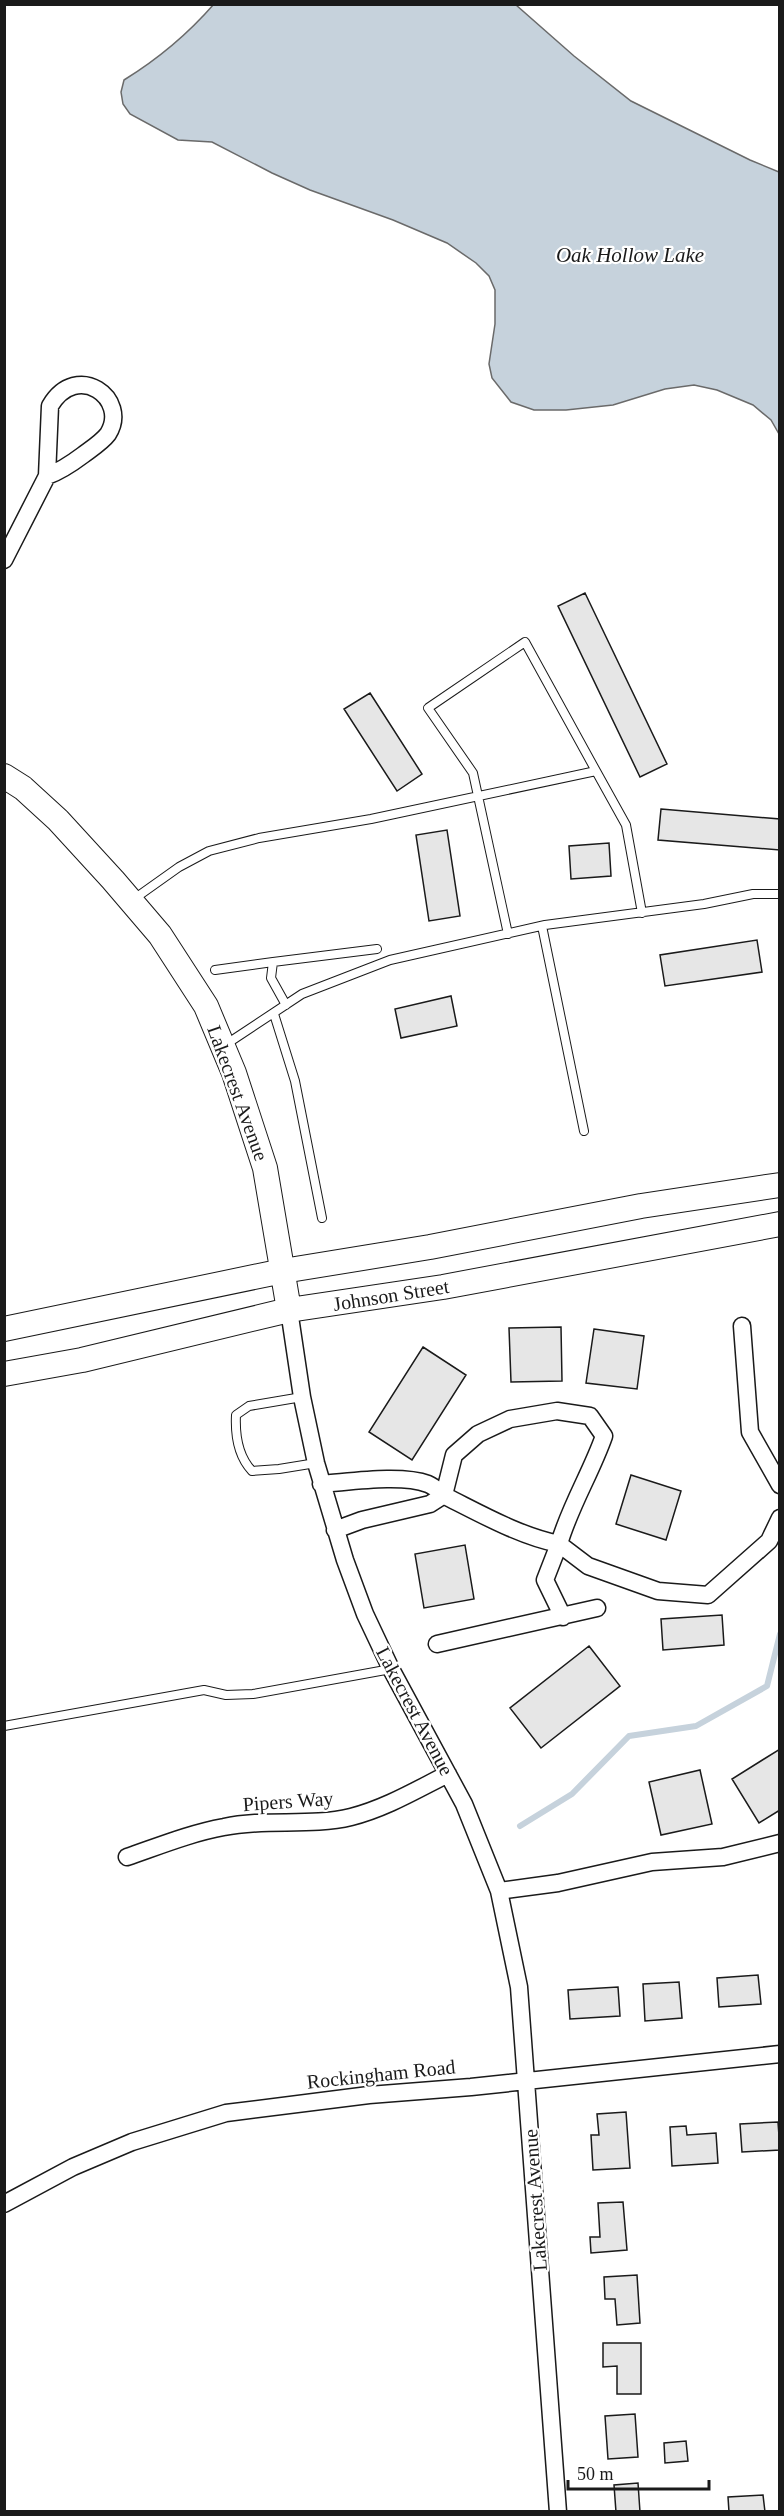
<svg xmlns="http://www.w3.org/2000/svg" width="784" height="2516" font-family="'Times New Roman',serif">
  <rect width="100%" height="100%" fill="#fff"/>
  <path fill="#c6d2dc" stroke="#6a6a6a" stroke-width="1.5" d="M214,4L516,5L574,56L631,101L750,160L779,172V434L771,420L753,405L717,390L694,385L665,389L613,405L566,410H534L511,402L492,378L489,364L495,324V290L489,276L476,263L447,243L393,220L310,190L272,173L212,142L178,140L130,114L123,104L121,92L124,80C158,59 187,35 214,4Z"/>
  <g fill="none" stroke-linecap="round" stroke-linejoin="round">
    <path stroke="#c6d2dc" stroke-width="6" d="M520,1826L572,1794L629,1736L696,1726L767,1686L780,1634"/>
  </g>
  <path fill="#e6e6e6" stroke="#1a1a1a" stroke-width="1.5" d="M585,593L667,764L640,777L558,606Z
    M370,693L422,774L397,791L344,709Z
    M661,809L780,819V850L658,840Z
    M447,830L460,916L429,921L416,835Z
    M609,843L611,876L571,879L569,846Z
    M757,940L762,972L665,986L660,955Z
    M451,996L457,1026L401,1038L395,1009Z
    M561,1327L562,1381L511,1382L509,1328Z
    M594,1329L644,1336L637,1389L586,1383Z
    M423,1347L466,1375L412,1460L369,1432Z
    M631,1475L681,1491L666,1540L616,1524Z
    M465,1545L474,1599L424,1608L415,1554Z
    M722,1615L724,1645L663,1650L661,1619Z
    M589,1646L620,1686L541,1748L510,1708Z
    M780,1749V1810L759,1823L732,1779Z
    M700,1770L712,1824L661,1835L649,1782Z
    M758,1975L761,2004L719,2007L717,1978Z
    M679,1982L682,2018L645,2021L643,1984Z
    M618,1987L620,2016L570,2019L568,1990Z
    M626,2112L630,2168L593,2170L591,2135H599L597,2114Z
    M778,2122L780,2150L742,2152L740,2124Z
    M686,2126L687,2135L716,2133L718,2163L672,2166L670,2127Z
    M623,2202L627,2250L591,2253L590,2237H600L598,2203Z
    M637,2275L640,2323L617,2325L615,2299H605L604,2277Z
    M603,2343H641V2394H617V2366L603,2367Z
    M635,2414L638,2457L608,2459L605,2416Z
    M686,2441L688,2461L665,2463L664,2443Z
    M638,2483L640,2512H616L614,2485Z
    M763,2495L765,2512H729L728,2497Z"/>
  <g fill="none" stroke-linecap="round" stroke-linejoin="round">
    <defs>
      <path id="lane" d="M134,899L179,867L209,851L259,838L371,819L596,771L626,825L642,913
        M542,926L584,1131
        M508,934L473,773L428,708L525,642L596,771
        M215,970L273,962
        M286,1005L271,978L273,962L377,949
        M274,1014L295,1081L322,1218
        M225,1045L302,994L390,960L545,925L704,904L753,894H780
        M302,1397L249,1406L236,1415C235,1435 238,1456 252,1471L279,1469L316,1463
        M4,1726L204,1690L226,1695L253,1694L391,1669"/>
      <path id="street" d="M4,560L47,476L50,406C77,360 130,399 108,434C102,442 91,449 83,455C71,464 61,471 47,476
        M289,1310L302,1397L316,1463L345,1560L365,1614L391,1669L464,1804L499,1891L519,1987L558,2512
        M742,1326L750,1432L780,1485
        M321,1484C350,1482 401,1474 428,1484C435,1487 441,1493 447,1497C483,1515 520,1536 559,1544L545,1580L563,1617
        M335,1530L362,1520L430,1504L444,1495L454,1455L478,1434L510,1419L557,1411L590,1416L604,1436C591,1473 570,1506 559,1544L588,1566L658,1591L708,1595L769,1541L780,1518
        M437,1644L597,1608
        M127,1857C159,1846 191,1833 224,1827C266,1818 310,1827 351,1817C386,1808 416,1790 448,1774
        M499,1891L558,1883L652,1862L723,1857L780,1843
        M4,2204L73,2167L132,2142L226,2113L369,2095L471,2087L780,2054"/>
      <path id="secondary" d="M4,776L23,788L58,820L113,880L160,935L206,1006L234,1073L265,1168L289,1310
        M4,1329L283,1271L430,1247L641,1206L780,1185
        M4,1374L82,1360L289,1310L443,1287L780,1224"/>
    </defs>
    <use href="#lane" stroke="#1a1a1a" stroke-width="10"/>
    <use href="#street" stroke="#1a1a1a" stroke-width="19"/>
    <use href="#secondary" stroke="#1a1a1a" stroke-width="26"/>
    <use href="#lane" stroke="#fff" stroke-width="8"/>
    <use href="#street" stroke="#fff" stroke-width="16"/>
    <use href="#secondary" stroke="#fff" stroke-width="24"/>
  </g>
  <g text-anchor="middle" stroke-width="4.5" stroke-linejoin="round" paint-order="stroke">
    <g font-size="20" fill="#1a1a1a" stroke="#fff">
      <text transform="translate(238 1093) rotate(70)" y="7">Lakecrest Avenue</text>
      <text transform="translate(391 1295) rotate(-9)" y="7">Johnson Street</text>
      <text transform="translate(415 1711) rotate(62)" y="7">Lakecrest Avenue</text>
      <text transform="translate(288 1801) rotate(-4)" y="7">Pipers Way</text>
      <text transform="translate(381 2074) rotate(-6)" y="7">Rockingham Road</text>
      <text transform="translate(535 2200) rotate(-94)" y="7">Lakecrest Avenue</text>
    </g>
    <g font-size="21" font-style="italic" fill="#1a1a1a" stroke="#fff">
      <text x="630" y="262">Oak Hollow Lake</text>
    </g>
  </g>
  <rect width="784" height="2516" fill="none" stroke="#1a1a1a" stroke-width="12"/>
  <path d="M568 2480v9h141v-9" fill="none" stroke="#1a1a1a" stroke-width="3"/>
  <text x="577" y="2480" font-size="18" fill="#1a1a1a" stroke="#ffffff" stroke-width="4.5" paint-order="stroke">50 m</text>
</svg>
